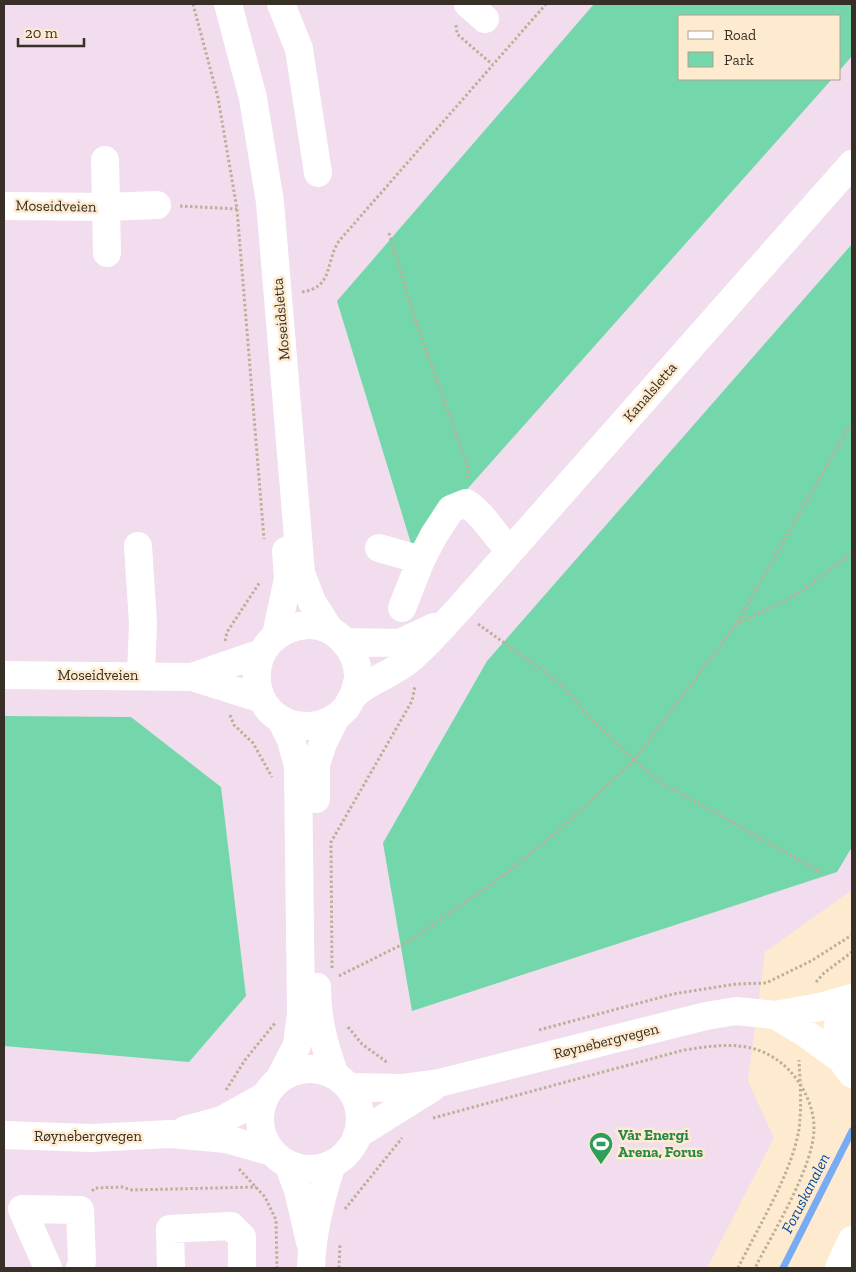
<svg xmlns="http://www.w3.org/2000/svg" width="856" height="1272" font-family="'Zilla Slab',serif">
  <rect width="100%" height="100%" fill="#feebcf"/>
  <path fill="#f1dded" fill-rule="evenodd" d="M4,4H852V890L765,952L748,1081L774,1138L707,1268H4ZM680,16H840V79H680Z"/>
  <path fill="#74d7ab" d="M594,4H852V56L840,70V16H680V79H832L413,550L337,301Z
    M852,244V847L837,872L412,1011L383,843L487,661Z
    M4,716L131,717L221,787L246,996L189,1062L4,1046Z"/>
  <g fill="none" stroke-linecap="round" stroke-linejoin="round">
    <path stroke="#79abf3" stroke-width="7" d="M783,1268L852,1131"/>
    <path stroke="#beaf98" stroke-width="3" stroke-dasharray="2.5 2.5" stroke-linecap="butt" d="M193,4L218,98L237,209L264,539
      M456,25L457,34L493,65
      M180,206L237,209
      M389,233L414,316L468,468V479
      M302,292C334,287 325,262 339,241L546,4
      M478,624L560,683L584,711L634,760L662,783L824,874
      M735,625L800,593L852,553
      M225,641L227,632L260,582
      M230,715L234,725L253,743L272,777
      M332,968L331,842L412,701L415,686
      M339,976L411,940L508,872L576,815L634,760L735,626L852,422
      M816,982L824,973L852,952
      M348,1027L362,1044L388,1063
      M539,1030L673,994L736,984L766,983L811,961L852,935
      M226,1090L245,1060L275,1023
      M433,1118L684,1050C724,1044 757,1039 788,1069C803,1084 814,1107 814,1128C814,1167 773,1232 755,1268
      M239,1169L265,1197L276,1220L277,1268
      M92,1191L95,1188L122,1187L132,1190L256,1187
      M345,1209L402,1138
      M339,1268L340,1244
      M738,1268C758,1227 792,1173 799,1129C802,1106 800,1083 799,1060"/>
    <path stroke="#fff" stroke-width="28" d="M228,4L253,98L270,202L301,573L312,602L330,630
      M281,4L299,49L318,173
      M468,4L485,19
      M105,160L107,253
      M4,206L107,207L157,205
      M138,546L143,623L141,675
      M379,548L421,560
      M402,608L421,560L434,535L451,509L466,503C484,514 494,536 510,550
      M276,635L288,579L286,551
      M346,642L400,643L434,627
      M4,675L192,677L262,699
      M192,677L261,653
      M354,695C355,689 358,682 358,676C358,651 335,623 307,625C237,631 242,728 310,726C324,725 337,718 346,708C349,704 351,698 354,695C369,680 393,674 409,660C427,645 443,626 459,609L852,164
      M316,799V764L323,743L336,717
      M317,987C317,1019 324,1045 335,1075
      M852,1002C830,1021 834,1054 852,1074
      M775,1015L805,1033L842,1060
      M260 1119a50 50 0 1 1 100 0a50 50 0 1 1-100 0Z
      M280,1078L297,1045L301,1013L298,766L291,740L281,720
      M349,1087L402,1088L439,1083L706,1016L736,1011L775,1015L820,1007L852,998
      M185,1130L222,1120L265,1096
      M4,1135L91,1138L171,1134L226,1139L272,1152
      M357,1135L432,1088
      M288,1164L298,1190L310,1242
      M48,1268L22,1209L80,1210L82,1261L80,1268
      M171,1268L170,1229L231,1226L242,1237V1268
      M311,1268C312,1233 321,1197 332,1164
      M839,1268L852,1240"/>
  </g>
  <defs>
    <symbol id="stadium-pin" viewBox="-11 -11 22 30"><path d="M0 17L-7.5 6A9.5 9.5 0 1 1 7.5 6Z" fill="#2e9e5b" stroke="#feebcf"/><path d="M0-5a6.5 5 0 1 0 0 10a6.5 5 0 1 0 0-10ZM-3.5-1.8h7v3.6h-7Z" fill="#fff"/></symbol>
  </defs>
  <g fill-rule="evenodd">
    <use href="#stadium-pin" x="587" y="1130" width="28" height="38"/>
  </g>
  <g text-anchor="middle" stroke-width="5" stroke-linejoin="round" paint-order="stroke">
    <g font-size="15" fill="#383026" stroke="#feebcf">
      <text transform="translate(56 206) rotate(1)" y="5">Moseidveien</text>
      <text transform="translate(281 319) rotate(-95)" y="5">Moseidsletta</text>
      <text transform="translate(650 392) rotate(-49)" y="5">Kanalsletta</text>
      <text x="98" y="680">Moseidveien</text>
      <text transform="translate(606 1041) rotate(-14)" y="5">Røynebergvegen</text>
      <text x="88" y="1141">Røynebergvegen</text>
    </g>
    <g font-size="15" font-weight="bold" fill="#27864d" stroke="#feebcf" text-anchor="start">
      <text x="618" y="1140">Vår Energi<tspan x="618" dy="17">Arena, Forus</tspan></text>
    </g>
    <g font-size="16" font-style="italic" fill="#084a9d" stroke="#feebcf">
      <text transform="translate(805 1193) rotate(-63)" y="6">Foruskanalen</text>
    </g>
  </g>
  <rect width="856" height="1272" fill="none" stroke="#383026" stroke-width="10"/>
  <rect x="678" y="15" width="162" height="65" fill="#feebcf" stroke="#afa08b"/>
  <rect x="688" y="31" width="25" height="8" fill="#ffffff" stroke="#afa08b"/>
  <text x="724" y="40" font-size="15" fill="#383026">Road</text>
  <rect x="688" y="52" width="25" height="15" fill="#74d7ab" stroke="#afa08b"/>
  <text x="724" y="65" font-size="15" fill="#383026">Park</text>
  <path d="M18 38v8h66v-8" fill="none" stroke="#383026" stroke-width="2.5"/>
  <text x="25" y="38" font-size="15" fill="#383026" stroke="#feebcf" stroke-width="4" paint-order="stroke">20 m</text>
</svg>
